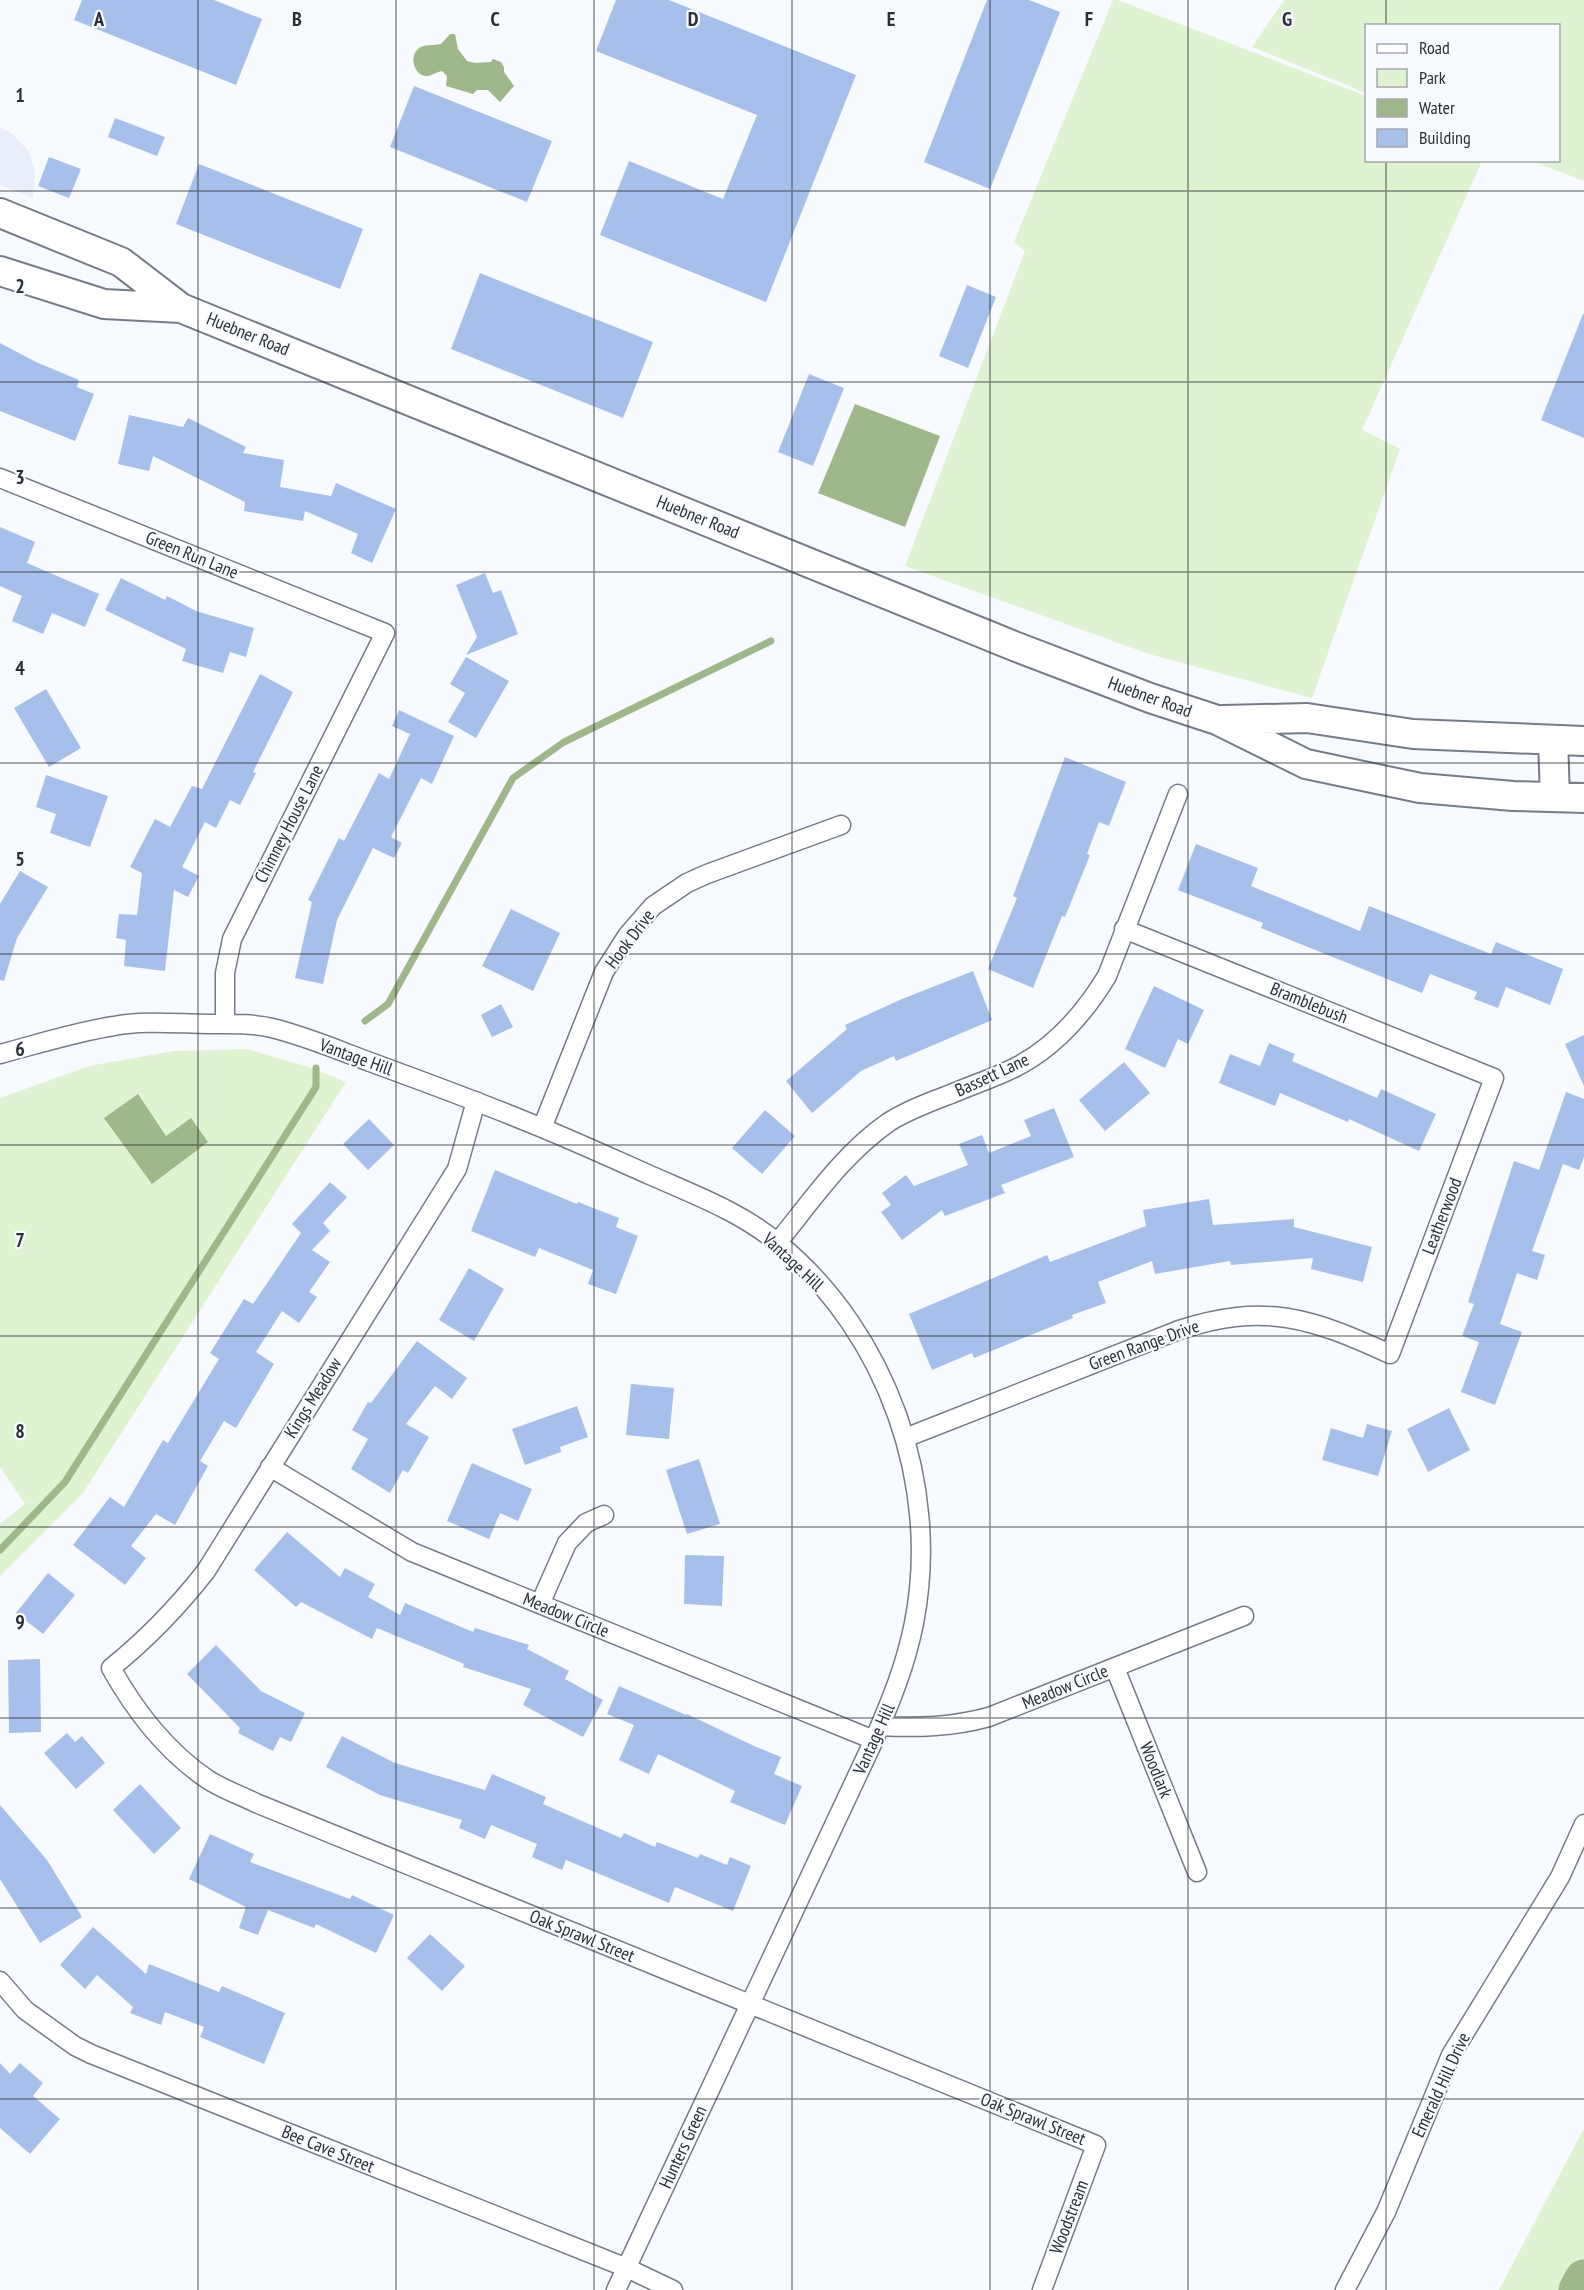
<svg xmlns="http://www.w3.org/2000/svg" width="1584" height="2290" font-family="'PT Sans Narrow',sans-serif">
  <rect width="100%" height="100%" fill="#f7faff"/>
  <path fill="#e8eefa" d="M0,127L13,134L29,152L35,172L33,198L0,185Z"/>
  <path fill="#dff2d2" d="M1113,0H1118L1366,96V160L1482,161L1362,430L1400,449L1312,698L1149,654L905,566L1025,251L1014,242Z
    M1284,0H1584V181L1532,161L1558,160V26H1366V93L1252,47Z
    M246,1049L309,1067L346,1082L83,1493L0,1576V1524L25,1504L0,1467V1098L89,1066L174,1051Z
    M1584,2129V2290H1499L1582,2132Z"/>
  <path fill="#9eb78b" d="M450,34H455L458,49L467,61L475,63L491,62L493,59L501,62L504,67V72L514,86L500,102L488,90H477L473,94L446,86L447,76L442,71C437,72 432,75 428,76C415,77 409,58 417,50C423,43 434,46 441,44Z
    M855,404L940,436L905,527L818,493Z
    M138,1094L166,1136L191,1118L208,1142L152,1184L104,1118Z"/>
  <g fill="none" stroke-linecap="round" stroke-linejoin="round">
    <path stroke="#9eb78b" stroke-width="7" d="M365,1021L388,1004L513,778L564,742L771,641
      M0,1550L65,1482L316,1087V1068"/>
    <path stroke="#9eb78b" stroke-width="39" d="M1578,2290L1584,2279"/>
  </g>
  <path fill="#a7bfeb" d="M82,0H214L262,19L236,85L74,20Z
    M616,0H669L856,75L766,302L600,235L629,161L723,199L757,115L596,51Z
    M987,0H1029L1060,12L990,189L924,162Z
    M414,86L552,141L527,202L390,147Z
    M115,118L165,137L157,156L108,137Z
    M49,157L81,169L69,198L38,186Z
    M199,164L363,229L340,289L176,224Z
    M480,273L653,342L623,418L451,349Z
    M967,285L996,297L968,368L939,356Z
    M1583,314H1584V438L1541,420Z
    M0,343L36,362L79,380L77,387L94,394L75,441L0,411Z
    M809,374L844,388L813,466L778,452Z
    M129,415L183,427L188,418L246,447L243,453L284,460L280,487L331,496L336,483L396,509L372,563L351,553L358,534L305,511L303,521L244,511L245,502L153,456L149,471L118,464Z
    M0,527L35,542L27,563L99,594L85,627L52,613L43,634L12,621L22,596L0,586Z
    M485,573L493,593L501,590L518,634L466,655L477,637L456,585Z
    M121,578L165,600L167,596L196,611L254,628L246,657L230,652L223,673L182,661L186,649L105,610Z
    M466,657L509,681L476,738L448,722L465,693L450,684Z
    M260,674L293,692L253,772L256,773L240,805L230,800L216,828L205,822L182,867L199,876L188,897L174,890L165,971L124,966L126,940L116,938L119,914L137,915L142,873L130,867L155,819L170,827L192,786L202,789Z
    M46,689L81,748L49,767L14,708Z
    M399,710L454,736L432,784L421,778L391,837L402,843L394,858L373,848L337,920L323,984L295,978L312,902L308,900L339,838L344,841L379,773L389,779L410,734L392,726Z
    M1065,757L1126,782L1109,826L1099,822L1087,854L1090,855L1065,917L1062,916L1033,988L988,969L1017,898L1013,896Z
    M46,775L108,796L90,847L50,833L56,814L36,807Z
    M1196,844L1258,868L1251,886L1360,931L1369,906L1491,954L1496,942L1563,969L1550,1005L1506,987L1498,1008L1474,999L1477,992L1430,974L1422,993L1261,928L1263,923L1178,890Z
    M20,871L48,887L17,938L4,981L0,980V904Z
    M511,909L560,933L533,991L482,966Z
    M973,971L992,1020L896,1061L894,1056L861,1071L812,1113L786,1081L847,1029L845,1025L902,999Z
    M1154,986L1204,1010L1188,1044L1178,1039L1165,1068L1125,1049Z
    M501,1004L513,1027L492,1037L481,1015Z
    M1584,1035V1086L1565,1044Z
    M1269,1043L1295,1054L1292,1061L1377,1098L1381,1089L1436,1114L1419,1151L1349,1119L1348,1122L1280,1093L1275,1106L1219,1083L1230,1054L1260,1066Z
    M1124,1062L1150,1093L1105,1131L1079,1100Z
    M1566,1092L1584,1099V1157L1579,1170L1563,1164L1532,1251L1545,1255L1537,1280L1517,1273L1500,1324L1522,1332L1495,1405L1461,1392L1479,1342L1462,1336L1474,1304L1468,1302L1514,1161L1539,1170Z
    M1054,1108L1074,1157L1001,1185L1005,1193L945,1216L942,1210L902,1240L881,1212L891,1205L882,1193L906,1175L914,1186L968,1165L959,1144L982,1135L989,1153L1031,1136L1024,1120Z
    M765,1110L795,1136L762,1174L732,1148Z
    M369,1119L394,1145L368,1170L343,1144Z
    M495,1170L577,1204L578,1202L619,1218L616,1227L638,1236L616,1294L588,1284L593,1270L539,1248L535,1257L471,1231Z
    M330,1182L347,1197L323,1223L330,1231L312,1250L330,1262L309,1292L317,1297L299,1323L282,1311L256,1352L274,1364L236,1428L224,1421L200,1461L208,1466L175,1525L156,1514L131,1546L146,1558L125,1585L73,1545L110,1497L124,1507L163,1440L168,1443L219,1359L210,1353L244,1299L253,1304L301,1233L292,1224Z
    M1209,1199L1213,1225L1294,1219V1227L1372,1247L1363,1282L1311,1269L1313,1258L1231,1265L1230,1261L1155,1274L1152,1261L1098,1282L1106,1303L1072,1315L1073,1318L1011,1343L974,1358L972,1353L932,1370L909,1314L1047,1255L1050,1262L1146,1226L1143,1210Z
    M469,1268L504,1289L474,1341L439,1320Z
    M417,1341L467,1378L452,1399L435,1386L406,1424L429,1437L408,1473L403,1470L390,1493L351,1469L368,1439L352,1430L368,1402L371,1403Z
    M631,1384L674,1388L669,1439L626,1435Z
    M577,1406L588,1437L560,1447L561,1452L525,1465L512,1429Z
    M1449,1408L1470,1450L1428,1472L1407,1429Z
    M1367,1424L1392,1431L1378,1476L1322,1460L1331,1428L1363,1438Z
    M699,1459L720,1524L687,1534L666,1470Z
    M472,1463L532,1489L518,1521L500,1513L489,1539L447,1521Z
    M287,1532L340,1577L345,1568L375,1584L368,1597L400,1615L405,1603L473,1632L475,1628L529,1645L527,1649L569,1671L565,1679L603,1700L583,1737L523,1705L531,1689L463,1667L464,1664L377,1628L372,1639L301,1602L296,1607L254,1570Z
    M685,1555L724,1556L722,1606L684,1604Z
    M48,1573L75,1595L43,1634L16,1613Z
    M216,1645L261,1691L305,1713L291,1742L280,1737L273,1751L238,1733L240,1728L187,1674Z
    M40,1659L41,1732L9,1733L8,1660Z
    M619,1686L686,1715L687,1714L754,1746L781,1757L774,1774L802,1786L785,1825L730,1802L735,1791L658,1754L649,1774L619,1760L634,1725L607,1714Z
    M67,1733L75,1742L82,1736L105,1763L76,1789L44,1753Z
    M342,1736L395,1763L485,1790L492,1774L546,1797L543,1804L621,1838L624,1833L655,1847L657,1842L698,1858L700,1854L727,1865L730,1857L751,1866L733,1911L675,1887L669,1903L566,1860L562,1870L532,1857L537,1844L491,1825L485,1839L459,1828L462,1820L380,1795L326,1767Z
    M140,1784L181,1828L154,1854L113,1810Z
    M0,1805L47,1860L82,1917L40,1943L0,1879Z
    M210,1834L254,1854L250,1862L350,1899L352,1895L394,1915L376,1953L316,1924L314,1928L268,1910L258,1935L239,1928L246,1907L189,1879Z
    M93,1927L146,1974L149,1964L219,1992L222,1986L285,2013L264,2064L200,2037L204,2027L165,2012L161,2025L130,2013L133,2007L97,1975L85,1989L60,1965Z
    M430,1934L465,1966L442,1991L407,1958Z
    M0,2063L10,2074L20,2063L43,2083L33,2096L60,2119L30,2154L0,2128Z"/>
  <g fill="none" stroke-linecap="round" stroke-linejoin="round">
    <defs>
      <path id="street" d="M0,478L385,633L232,939L225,973V1024
        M0,1054C38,1044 75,1032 114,1026C145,1020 179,1024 210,1024C230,1024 253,1023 272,1028C305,1036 338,1050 370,1062C422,1081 474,1100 525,1121C568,1138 609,1157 652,1176C695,1195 743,1213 779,1244C887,1333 941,1485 914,1623C906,1664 891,1701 874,1740L616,2290
        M476,1101L457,1169L206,1571C177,1608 147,1639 111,1668C135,1711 166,1751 207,1779C222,1789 240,1795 256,1803L1096,2145L1042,2290
        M542,1128L604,972L627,936L653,906L687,883L707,874L841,825
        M778,1242C812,1200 844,1153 889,1122C908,1110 930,1102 951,1094C972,1085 994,1078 1014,1068C1054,1048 1084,1014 1107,976L1178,794
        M905,1438L1179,1330C1265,1302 1311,1318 1390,1354L1494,1078L1124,929
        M270,1467L412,1552L874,1740
        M540,1604L567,1543L586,1523L604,1515
        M1115,1668L1197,1872
        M880,1726C918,1728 952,1727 989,1717L1244,1616
        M0,1981L25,2010L75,2046L91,2054L627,2268L673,2290
        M1345,2290L1386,2212L1451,2055L1560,1877L1584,1824"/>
      <path id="primary" d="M0,213L121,262L181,308L1014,646L1150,698L1217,720L1306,764L1420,788L1513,796L1584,798
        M0,271L104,304L181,308
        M1223,720L1307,718L1413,734L1584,741
        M1553,740L1555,797"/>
    </defs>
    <use href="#street" stroke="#767c87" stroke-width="21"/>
    <use href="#primary" stroke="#767c87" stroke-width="32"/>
    <use href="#street" stroke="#fff" stroke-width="18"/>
    <use href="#primary" stroke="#fff" stroke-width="28"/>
  </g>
  <path fill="none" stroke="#2c2f34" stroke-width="1.5" stroke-opacity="0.55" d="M198,0V2290M396,0V2290M594,0V2290M792,0V2290M990,0V2290M1188,0V2290M1386,0V26M1386,160V2290M0,191H1584M0,382H1584M0,572H1584M0,763H1584M0,954H1584M0,1145H1584M0,1336H1584M0,1527H1584M0,1718H1584M0,1908H1584M0,2099H1584"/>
  <g text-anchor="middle" stroke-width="4.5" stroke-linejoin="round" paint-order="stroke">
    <g font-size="18" fill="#2c2f34" stroke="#f7faff">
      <text transform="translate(248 334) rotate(22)" y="6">Huebner Road</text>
      <text transform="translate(698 517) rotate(22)" y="6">Huebner Road</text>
      <text transform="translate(192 555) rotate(22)" y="6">Green Run Lane</text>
      <text transform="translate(1150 697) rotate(20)" y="6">Huebner Road</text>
      <text transform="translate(289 824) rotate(-63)" y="6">Chimney House Lane</text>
      <text transform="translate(630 939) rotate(-53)" y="6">Hook Drive</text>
      <text transform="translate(1309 1003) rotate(22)" y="6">Bramblebush</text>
      <text transform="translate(356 1057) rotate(20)" y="6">Vantage Hill</text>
      <text transform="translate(992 1075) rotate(-25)" y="6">Bassett Lane</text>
      <text transform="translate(1442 1216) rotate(-69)" y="6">Leatherwood</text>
      <text transform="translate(793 1262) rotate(43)" y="6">Vantage Hill</text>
      <text transform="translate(1144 1345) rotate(-20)" y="6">Green Range Drive</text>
      <text transform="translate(313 1398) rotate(-58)" y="6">Kings Meadow</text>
      <text transform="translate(566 1615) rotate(22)" y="6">Meadow Circle</text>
      <text transform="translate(1065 1687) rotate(-22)" y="6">Meadow Circle</text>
      <text transform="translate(874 1739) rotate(-66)" y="6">Vantage Hill</text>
      <text transform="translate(1156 1770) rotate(68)" y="6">Woodlark</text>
      <text transform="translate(582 1936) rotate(22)" y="6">Oak Sprawl Street</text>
      <text transform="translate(1441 2085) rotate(-65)" y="6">Emerald Hill Drive</text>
      <text transform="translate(1033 2119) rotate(22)" y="6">Oak Sprawl Street</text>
      <text transform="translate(683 2147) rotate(-65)" y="6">Hunters Green</text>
      <text transform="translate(328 2149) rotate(22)" y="6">Bee Cave Street</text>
      <text transform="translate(1069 2217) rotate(-69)" y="6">Woodstream</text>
    </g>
  </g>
  <g font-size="20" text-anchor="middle" font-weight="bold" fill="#2c2f34" stroke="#f7faff" stroke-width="4.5" stroke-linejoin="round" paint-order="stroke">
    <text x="99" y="26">A</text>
    <text x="297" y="26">B</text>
    <text x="495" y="26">C</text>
    <text x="693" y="26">D</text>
    <text x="891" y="26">E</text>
    <text x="1089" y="26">F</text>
    <text x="1287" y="26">G</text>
    <text x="20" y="102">1</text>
    <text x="20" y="293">2</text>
    <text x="20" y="484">3</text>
    <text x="20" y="675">4</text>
    <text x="20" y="866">5</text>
    <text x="20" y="1056">6</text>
    <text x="20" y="1247">7</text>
    <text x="20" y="1438">8</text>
    <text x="20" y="1629">9</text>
  </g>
  <rect x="1365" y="24" width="195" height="138" fill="#f7faff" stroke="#a6a9ae" stroke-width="1.5"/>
  <rect x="1377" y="44" width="30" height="9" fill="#ffffff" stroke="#a6a9ae" stroke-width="1.5"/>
  <text x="1419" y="54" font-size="18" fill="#2c2f34">Road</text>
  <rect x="1377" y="69" width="30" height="18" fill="#dff2d2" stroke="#a6a9ae" stroke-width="1.5"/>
  <text x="1419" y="84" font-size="18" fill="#2c2f34">Park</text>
  <rect x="1377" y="99" width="30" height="18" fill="#9eb78b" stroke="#a6a9ae" stroke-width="1.5"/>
  <text x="1419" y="114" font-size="18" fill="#2c2f34">Water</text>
  <rect x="1377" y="129" width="30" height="18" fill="#a7bfeb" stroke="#a6a9ae" stroke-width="1.5"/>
  <text x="1419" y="144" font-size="18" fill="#2c2f34">Building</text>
</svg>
